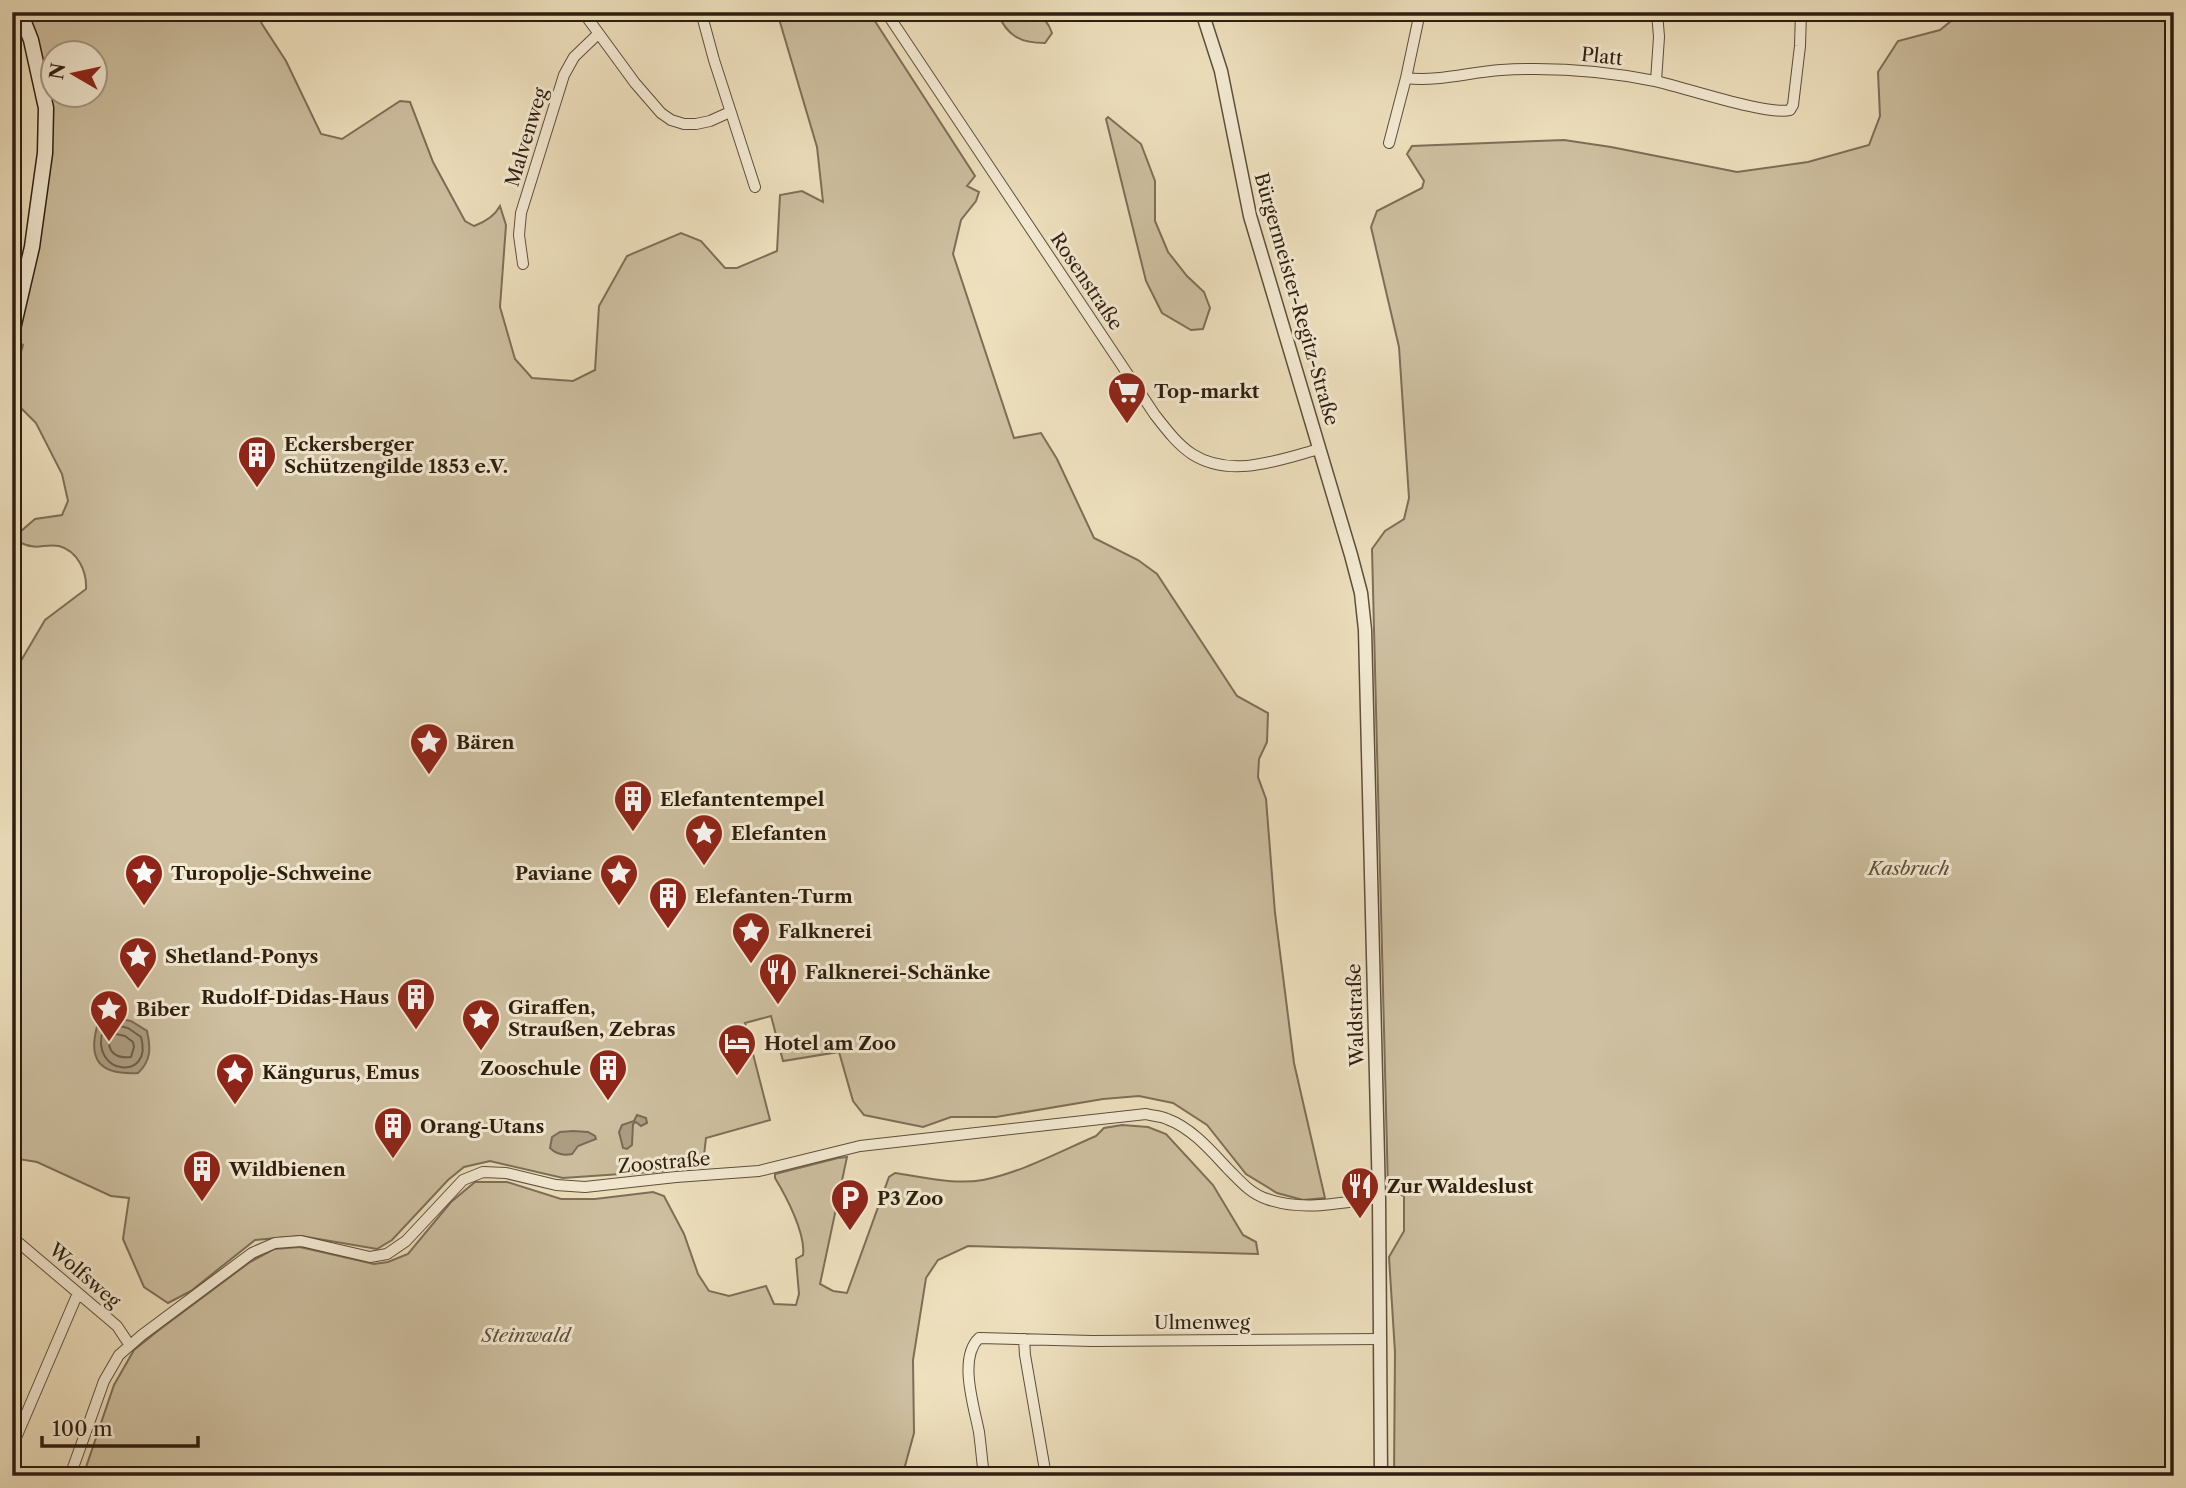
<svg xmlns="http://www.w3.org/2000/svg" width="2186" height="1488" font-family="'Libre Caslon Text',serif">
  <rect width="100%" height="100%" fill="#efe1bf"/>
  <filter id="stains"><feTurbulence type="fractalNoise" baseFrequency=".00286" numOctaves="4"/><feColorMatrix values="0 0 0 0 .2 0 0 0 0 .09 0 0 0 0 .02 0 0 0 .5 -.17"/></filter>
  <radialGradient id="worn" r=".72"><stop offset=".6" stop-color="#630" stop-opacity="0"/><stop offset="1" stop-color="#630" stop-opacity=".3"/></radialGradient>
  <path fill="#cec0a1" stroke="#7e6e58" stroke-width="2" fill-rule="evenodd" d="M27,12H257L262,24L286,61L321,134L342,139L400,101L410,102L433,162L465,221L474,226C485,222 494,217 500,206L506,225L500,307L515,359L532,378L573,381L595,370L599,306L627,256L681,233L701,241L725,268H737L777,251L780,195L802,191L823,202L817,147L777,12H869L975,176L967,186L979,192L976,201L961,220L953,254L1014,438L1041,433L1057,459L1094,538L1138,560L1157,574L1237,696L1268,713L1267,742L1259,759L1258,777L1266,799L1275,913L1294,1063L1325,1198L1303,1200L1277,1193L1246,1174L1207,1125L1173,1103L1139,1096L1103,1099L996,1117H951L923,1127L864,1115L853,1101L839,1052L783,1061L771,1016L745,1023L770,1120L706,1138L703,1164L679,1170L563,1178L490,1161L464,1167L448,1180L392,1240L377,1249L301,1236L255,1240L191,1291L168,1303L144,1287L123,1239L129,1198L111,1196L37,1162L12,1158V676L45,620L86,589C87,572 78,551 59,546C43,543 39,551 21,543L20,532L35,519L62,515L68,501L62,474L36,423L12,399V356L20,355L23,345L16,339L35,248L51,151ZM52,52H94V94H52Z
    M997,12C1021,12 1043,6 1052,33L1045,43C1020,43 1007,36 997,12Z
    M1962,12H2174V1476H1394L1395,1352L1389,1257L1404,1231V1196L1388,1190L1372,549L1385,531L1404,519L1409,498L1399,347L1371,227L1377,211L1422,188L1424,181L1407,154L1412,146L1564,140L1611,147L1737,172L1808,162L1869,145L1880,116L1878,72L1898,41L1940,30Z
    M1108,117L1141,144L1155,181V221L1168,252L1187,276L1204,292L1210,308L1203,329L1191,330L1162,313L1146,281L1106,119Z
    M12,182C31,196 15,259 12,281Z
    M1122,1125L1148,1127L1166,1134L1213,1185L1243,1235L1256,1242L1258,1254L968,1246L938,1260L926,1278L913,1360L914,1433L905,1466V1476H83L114,1385L134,1350L159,1330L250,1262L274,1249L300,1247L374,1264L388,1262L408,1254L451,1202L475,1182H507L561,1199H595L653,1192L664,1196L684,1234L698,1274L709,1291L729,1296L766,1286L774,1304L796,1305L799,1294L796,1259L803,1255C806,1234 786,1196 775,1178V1174L838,1158L847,1157L820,1284L833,1291L847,1293L889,1177L895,1173C923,1177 954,1185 983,1180C1020,1173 1061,1151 1096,1136L1104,1128Z"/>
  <path fill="#ad9e83" stroke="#7a6a55" stroke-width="2" d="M115,1018L131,1021L147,1031C151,1048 151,1061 138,1073C99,1075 87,1060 98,1023Z
    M637,1115L646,1118L647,1123L641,1126L636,1122L633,1124L632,1145L627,1149L623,1148L619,1132L622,1125L634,1121Z
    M573,1131L588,1132L595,1136L596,1139L578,1146L572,1154C563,1156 556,1154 550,1148L552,1137L560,1132Z"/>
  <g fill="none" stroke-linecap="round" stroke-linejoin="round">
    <path stroke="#6d5e49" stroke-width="2" d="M115,1025L128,1028L141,1037C154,1082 89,1075 103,1030Z
      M116,1034L125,1036L133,1042L134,1047L131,1057C117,1059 106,1052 110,1037Z"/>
    <path stroke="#7a6a55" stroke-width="3.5" d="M2164,12L2174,63"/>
    <defs>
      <path id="minor" d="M583,12L635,83L661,113L671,120L684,124H696L710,121L730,112
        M701,12L714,60L755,187
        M886,12L1155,415C1166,429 1177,444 1192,454C1231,479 1279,460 1319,449
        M1406,78C1438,82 1470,72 1501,70C1552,67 1605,71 1655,81C1683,87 1768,116 1790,110L1793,105L1800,46L1801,12
        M1656,81L1659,37L1657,12
        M1389,143L1406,78L1420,12
        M523,264L519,235L521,213L564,75L574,57L598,34
        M12,1237L117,1326L129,1344
        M1024,1339L1025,1355L1046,1476L1381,1474
        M12,1447L78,1293
        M70,1476L104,1381L119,1355L142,1335L252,1253L275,1243L301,1241L370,1257L387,1254L406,1241L463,1180L483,1172L506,1173L556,1185L585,1187L676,1177L759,1171L860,1146L1146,1114C1153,1116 1161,1116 1167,1119C1192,1128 1212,1152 1229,1170C1241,1182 1251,1194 1267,1199C1304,1212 1342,1202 1379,1198
        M984,1476C982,1461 981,1447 979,1432C974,1406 958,1358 979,1338L1092,1341L1381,1339"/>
      <path id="tertiary" d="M1202,12L1221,71L1250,216L1351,555L1361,593L1365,630L1379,1198L1381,1476"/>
      <path id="secondary" d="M12,333L32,247L45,153L46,108L31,40L20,12"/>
    </defs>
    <use href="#minor" stroke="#5e4e3b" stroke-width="12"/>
    <use href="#tertiary" stroke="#5e4e3b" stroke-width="15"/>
    <use href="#secondary" stroke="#2d1d0f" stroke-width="17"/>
    <use href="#minor" stroke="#f5ecd5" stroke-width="10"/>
    <use href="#tertiary" stroke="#f5ecd5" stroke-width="12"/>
    <use href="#secondary" stroke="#f5ecd5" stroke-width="14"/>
  </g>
  <defs>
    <symbol id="supermarket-pin" viewBox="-11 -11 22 30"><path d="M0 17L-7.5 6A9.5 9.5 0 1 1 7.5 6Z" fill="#8f2418" stroke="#f5ecd5"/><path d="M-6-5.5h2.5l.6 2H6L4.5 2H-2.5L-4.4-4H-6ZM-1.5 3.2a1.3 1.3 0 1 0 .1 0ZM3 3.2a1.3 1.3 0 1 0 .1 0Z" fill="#fff"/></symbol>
    <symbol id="building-pin" viewBox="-11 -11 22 30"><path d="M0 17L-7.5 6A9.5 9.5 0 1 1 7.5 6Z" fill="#8f2418" stroke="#f5ecd5"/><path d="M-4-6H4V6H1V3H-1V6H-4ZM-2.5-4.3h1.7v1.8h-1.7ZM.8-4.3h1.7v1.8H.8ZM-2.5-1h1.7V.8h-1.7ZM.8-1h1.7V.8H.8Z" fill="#fff"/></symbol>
    <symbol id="sight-pin" viewBox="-11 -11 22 30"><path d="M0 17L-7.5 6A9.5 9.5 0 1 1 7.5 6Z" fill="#8f2418" stroke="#f5ecd5"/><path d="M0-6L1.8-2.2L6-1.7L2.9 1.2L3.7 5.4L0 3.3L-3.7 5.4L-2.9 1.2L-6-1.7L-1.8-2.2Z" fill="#fff"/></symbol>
    <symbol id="restaurant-pin" viewBox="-11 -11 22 30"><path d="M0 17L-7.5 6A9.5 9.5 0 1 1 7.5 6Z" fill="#8f2418" stroke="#f5ecd5"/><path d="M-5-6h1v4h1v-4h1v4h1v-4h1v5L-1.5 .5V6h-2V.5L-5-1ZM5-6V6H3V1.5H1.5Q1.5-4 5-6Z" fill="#fff"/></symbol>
    <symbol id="hotel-pin" viewBox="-11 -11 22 30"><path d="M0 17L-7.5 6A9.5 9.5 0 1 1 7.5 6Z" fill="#8f2418" stroke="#f5ecd5"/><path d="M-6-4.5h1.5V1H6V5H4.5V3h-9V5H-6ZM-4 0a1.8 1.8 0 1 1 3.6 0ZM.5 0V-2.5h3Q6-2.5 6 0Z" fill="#fff"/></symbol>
    <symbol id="parking-pin" viewBox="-11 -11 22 30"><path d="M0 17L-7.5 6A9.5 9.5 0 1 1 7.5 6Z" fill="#8f2418" stroke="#f5ecd5"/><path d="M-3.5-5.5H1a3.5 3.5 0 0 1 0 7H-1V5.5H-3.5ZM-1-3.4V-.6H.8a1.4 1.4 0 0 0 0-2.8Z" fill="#fff"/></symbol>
  </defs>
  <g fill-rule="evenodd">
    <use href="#supermarket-pin" x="1105" y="369" width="44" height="60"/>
    <use href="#building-pin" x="235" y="433" width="44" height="60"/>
    <use href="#sight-pin" x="407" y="720" width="44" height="60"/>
    <use href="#building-pin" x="611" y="777" width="44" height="60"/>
    <use href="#sight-pin" x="682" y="811" width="44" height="60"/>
    <use href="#sight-pin" x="122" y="851" width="44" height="60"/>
    <use href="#sight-pin" x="597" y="851" width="44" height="60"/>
    <use href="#building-pin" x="646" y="874" width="44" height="60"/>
    <use href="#sight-pin" x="729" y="909" width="44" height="60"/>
    <use href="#sight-pin" x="116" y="934" width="44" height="60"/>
    <use href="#restaurant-pin" x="756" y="950" width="44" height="60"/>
    <use href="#building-pin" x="394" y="975" width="44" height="60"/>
    <use href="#sight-pin" x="87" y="987" width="44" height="60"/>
    <use href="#sight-pin" x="459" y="996" width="44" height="60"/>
    <use href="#hotel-pin" x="715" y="1021" width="44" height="60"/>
    <use href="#building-pin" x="586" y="1046" width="44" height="60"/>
    <use href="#sight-pin" x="213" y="1050" width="44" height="60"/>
    <use href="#building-pin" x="371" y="1104" width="44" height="60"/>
    <use href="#building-pin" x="180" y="1147" width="44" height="60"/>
    <use href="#restaurant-pin" x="1338" y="1164" width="44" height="60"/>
    <use href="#parking-pin" x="828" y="1176" width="44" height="60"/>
  </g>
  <g text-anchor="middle" stroke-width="6" stroke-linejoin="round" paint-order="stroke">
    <g font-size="19" fill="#2d1d0f" stroke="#f5ecd5">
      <text transform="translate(1602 56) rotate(6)" y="7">Platt</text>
      <text transform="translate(526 137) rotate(-73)" y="7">Malvenweg</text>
      <text transform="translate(1087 281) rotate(56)" y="7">Rosenstraße</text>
      <text transform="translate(1297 299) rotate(74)" y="7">Bürgermeister-Regitz-Straße</text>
      <text transform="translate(1355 1015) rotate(-92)" y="7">Waldstraße</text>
      <text transform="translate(664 1162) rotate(-5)" y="7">Zoostraße</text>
      <text transform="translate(85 1275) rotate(41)" y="7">Wolfsweg</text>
      <text x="1202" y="1329">Ulmenweg</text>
    </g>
    <g font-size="19" font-weight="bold" fill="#2d1d0f" stroke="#f5ecd5" text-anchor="start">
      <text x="1154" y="398">Top-markt</text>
      <text x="284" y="451">Eckersberger<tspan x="284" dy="22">Schützengilde 1853 e.V.</tspan></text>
      <text x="456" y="749">Bären</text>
      <text x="660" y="806">Elefantentempel</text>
      <text x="731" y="840">Elefanten</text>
      <text x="171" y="880">Turopolje-Schweine</text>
      <text x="592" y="880" text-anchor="end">Paviane</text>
      <text x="695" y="903">Elefanten-Turm</text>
      <text x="778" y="938">Falknerei</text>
      <text x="165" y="963">Shetland-Ponys</text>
      <text x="805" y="979">Falknerei-Schänke</text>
      <text x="389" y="1004" text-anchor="end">Rudolf-Didas-Haus</text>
      <text x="508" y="1014">Giraffen,<tspan x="508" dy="22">Straußen, Zebras</tspan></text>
      <text x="136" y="1016">Biber</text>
      <text x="764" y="1050">Hotel am Zoo</text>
      <text x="581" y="1075" text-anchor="end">Zooschule</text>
      <text x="262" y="1079">Kängurus, Emus</text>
      <text x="420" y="1133">Orang-Utans</text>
      <text x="229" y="1176">Wildbienen</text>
      <text x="1387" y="1193">Zur Waldeslust</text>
      <text x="877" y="1205">P3 Zoo</text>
    </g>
    <g font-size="19" font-style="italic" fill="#5d4e3b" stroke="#f5ecd5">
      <text x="1909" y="875">Kasbruch</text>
      <text x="526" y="1342">Steinwald</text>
    </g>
  </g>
  <rect width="2186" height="1488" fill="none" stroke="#efe1bf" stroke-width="42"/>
  <rect x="14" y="14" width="2158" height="1460" fill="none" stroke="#2d1d0f" stroke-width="3.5"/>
  <rect x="21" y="21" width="2144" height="1446" fill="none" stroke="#2d1d0f" stroke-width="2"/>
  <g transform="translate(74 74) rotate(279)"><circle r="33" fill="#f5ecd5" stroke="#a59986" stroke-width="2"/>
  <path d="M0-5L12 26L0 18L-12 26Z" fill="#8f2418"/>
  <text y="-10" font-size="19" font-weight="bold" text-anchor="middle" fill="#2d1d0f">N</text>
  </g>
  <path d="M42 1436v10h156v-10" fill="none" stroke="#2d1d0f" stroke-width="3.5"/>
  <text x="52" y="1436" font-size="21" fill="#2d1d0f" stroke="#f5ecd5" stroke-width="5" paint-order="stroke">100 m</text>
  <rect width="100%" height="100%" filter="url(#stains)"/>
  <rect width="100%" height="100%" fill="url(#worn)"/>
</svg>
